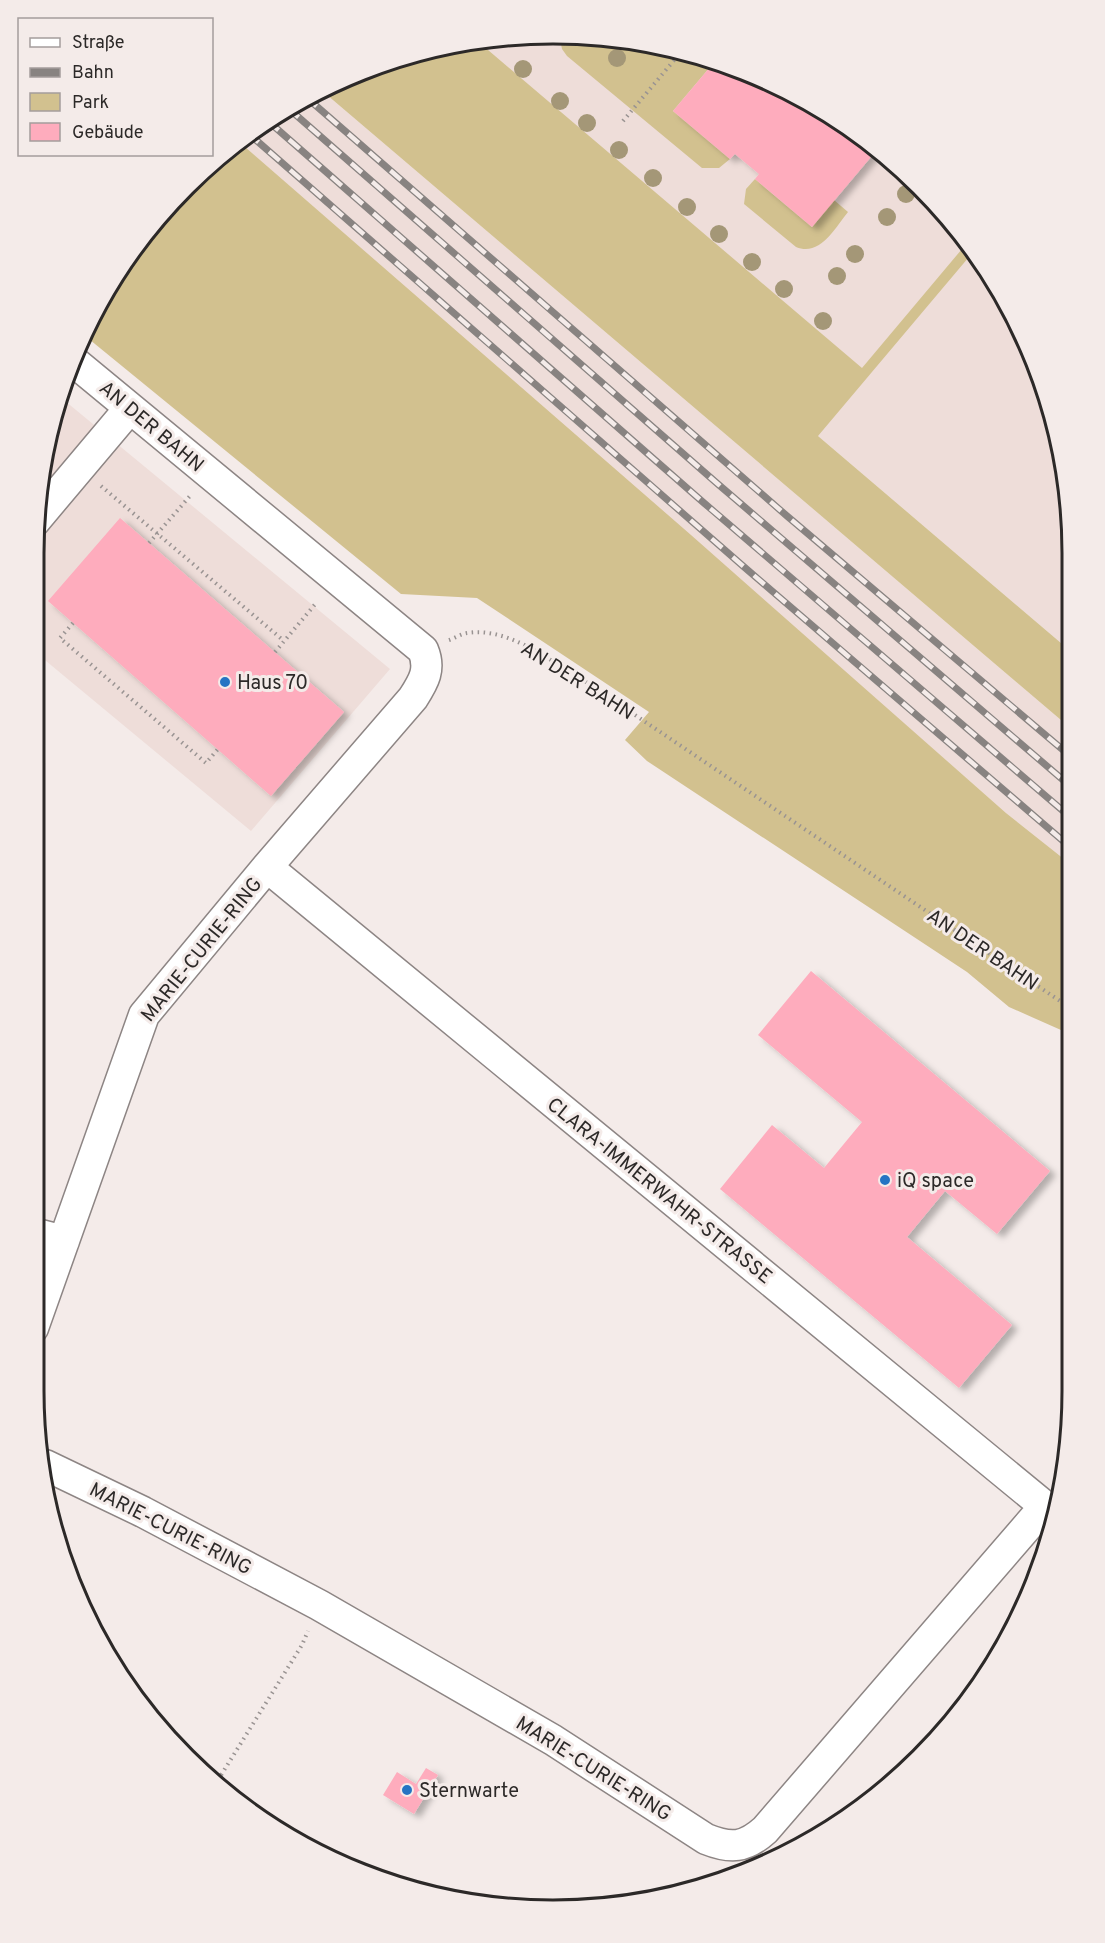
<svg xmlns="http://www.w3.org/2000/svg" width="1105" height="1943" font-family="Overpass,sans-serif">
  <defs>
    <filter id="shadow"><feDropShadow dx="6" dy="4" stdDeviation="3" flood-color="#0004"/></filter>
  </defs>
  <rect width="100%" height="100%" fill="#f4ebe9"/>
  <path fill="#eeddd9" d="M519,34L621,37L720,61L813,103L920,185L985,264L1044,385L1068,485V649L818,436L418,51Z
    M320,89L1068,726L1069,863L1006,813L237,140Z
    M59,396L390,669L251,831L34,651V519Z"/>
  <path fill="#d2c18f" d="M559,35L621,37L716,60L673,111L730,159L719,168H702L567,56L562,49Z
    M484,40L481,44L862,368L967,243L974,251L818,436L1068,649V726L320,89L418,51Z
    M237,140L691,535L1006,813L1069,863L1070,1034L1009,1007L967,972L647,761L625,740L649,712L477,598L401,594L84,335L103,292L162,210Z
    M755,179L812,227L834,200L848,212C835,228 820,257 796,247L744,204L746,189Z"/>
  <path fill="#feacbd" filter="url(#shadow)" d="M716,60L786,91L814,114L819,108L876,151L812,227L755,179L759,174L735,154L730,159L673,111Z
    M120,518L344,712L271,796L48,601Z
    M811,971L1050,1171L997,1234L945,1191L907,1237L1012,1325L959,1388L720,1189L772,1125L824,1168L862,1122L758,1035Z
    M426,1768L438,1775L414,1814L383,1795L397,1772L416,1784Z"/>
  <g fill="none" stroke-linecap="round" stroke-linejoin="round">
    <defs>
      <path id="minor" d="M34,522L130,408
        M267,867L1053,1513
        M33,1233L64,1241
        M33,1328L144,1015L267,867L413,698C424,681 431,669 423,650L72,360
        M45,1465L143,1512L319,1605L553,1740L706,1839C731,1849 745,1848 765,1830L1045,1506"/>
    </defs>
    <use href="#minor" stroke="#8d8584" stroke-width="33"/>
    <path stroke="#999392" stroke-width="4" stroke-dasharray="1.5 4.5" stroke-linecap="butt" d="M623,121L681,52
      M101,486L284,641
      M149,543L190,496
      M73,623L60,638L206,763L218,749
      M449,640C455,638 461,634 467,633C507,627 544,657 577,676L1069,1007
      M275,652L317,602
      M218,1780L302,1645L308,1631"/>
    <use href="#minor" stroke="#fff" stroke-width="30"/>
    <defs>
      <path id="rail" d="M306,97L787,516L1069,755
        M288,108L719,485L1069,785
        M268,121L704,503L1069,816
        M248,133L743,566L1069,846"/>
    </defs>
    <use href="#rail" stroke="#888381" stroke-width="7"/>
    <use href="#rail" stroke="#f4ebe9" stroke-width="4.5" stroke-dasharray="14" stroke-linecap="butt"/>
  </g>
  <g fill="#a49777">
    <circle cx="617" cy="58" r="9"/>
    <circle cx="523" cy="69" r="9"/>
    <circle cx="560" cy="101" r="9"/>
    <circle cx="587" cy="123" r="9"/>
    <circle cx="619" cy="150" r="9"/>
    <circle cx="653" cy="178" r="9"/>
    <circle cx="906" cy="194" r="9"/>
    <circle cx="687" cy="207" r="9"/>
    <circle cx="887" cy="217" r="9"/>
    <circle cx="719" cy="234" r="9"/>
    <circle cx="855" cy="254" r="9"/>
    <circle cx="752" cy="262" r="9"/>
    <circle cx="837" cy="276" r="9"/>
    <circle cx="784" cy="289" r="9"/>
    <circle cx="823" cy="321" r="9"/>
  </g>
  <g fill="#2574c3" stroke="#f4ebe9" stroke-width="2">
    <circle cx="225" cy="682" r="6"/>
    <circle cx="885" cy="1180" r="6"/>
    <circle cx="407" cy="1790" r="6"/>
  </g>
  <g text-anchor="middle" stroke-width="6" stroke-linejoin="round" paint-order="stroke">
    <g font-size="20" fill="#2c2928" stroke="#f4ebe9">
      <text transform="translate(152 426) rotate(40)" y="7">AN DER BAHN</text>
      <text transform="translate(578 680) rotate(32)" y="7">AN DER BAHN</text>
      <text transform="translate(201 949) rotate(-51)" y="7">MARIE-CURIE-RING</text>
      <text transform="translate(983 949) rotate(34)" y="7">AN DER BAHN</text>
      <text transform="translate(660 1190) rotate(39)" y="7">CLARA-IMMERWAHR-STRASSE</text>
      <text transform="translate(171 1528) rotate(27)" y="7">MARIE-CURIE-RING</text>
      <text transform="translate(594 1768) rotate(32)" y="7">MARIE-CURIE-RING</text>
    </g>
    <g font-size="20" fill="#2c2928" stroke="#f4ebe9" text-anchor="start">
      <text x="237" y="689">Haus 70</text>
      <text x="897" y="1187">iQ space</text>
      <text x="419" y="1797">Sternwarte</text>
    </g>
  </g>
  <path d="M0 0H1105V1943H0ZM553 44H553A509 509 0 0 1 1062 553V1391A509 509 0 0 1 553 1900H553A509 509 0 0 1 44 1391V553A509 509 0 0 1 553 44Z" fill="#f4ebe9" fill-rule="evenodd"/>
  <path fill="none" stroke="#2c2928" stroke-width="3" d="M553 44H553A509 509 0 0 1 1062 553V1391A509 509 0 0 1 553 1900H553A509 509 0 0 1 44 1391V553A509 509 0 0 1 553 44Z"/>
  <rect x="18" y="18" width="195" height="138" fill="#f4ebe9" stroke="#a49d9c" stroke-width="1.5"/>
  <rect x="30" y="38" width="30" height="9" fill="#ffffff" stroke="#a49d9c" stroke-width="1.5"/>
  <text x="72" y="48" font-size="18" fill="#2c2928">Straße</text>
  <rect x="30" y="68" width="30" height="9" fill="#888381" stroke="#a49d9c" stroke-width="1.5"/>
  <text x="72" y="78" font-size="18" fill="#2c2928">Bahn</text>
  <rect x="30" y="93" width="30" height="18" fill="#d2c18f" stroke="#a49d9c" stroke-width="1.5"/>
  <text x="72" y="108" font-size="18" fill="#2c2928">Park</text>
  <rect x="30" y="123" width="30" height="18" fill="#feacbd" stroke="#a49d9c" stroke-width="1.5"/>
  <text x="72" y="138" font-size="18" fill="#2c2928">Gebäude</text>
</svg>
